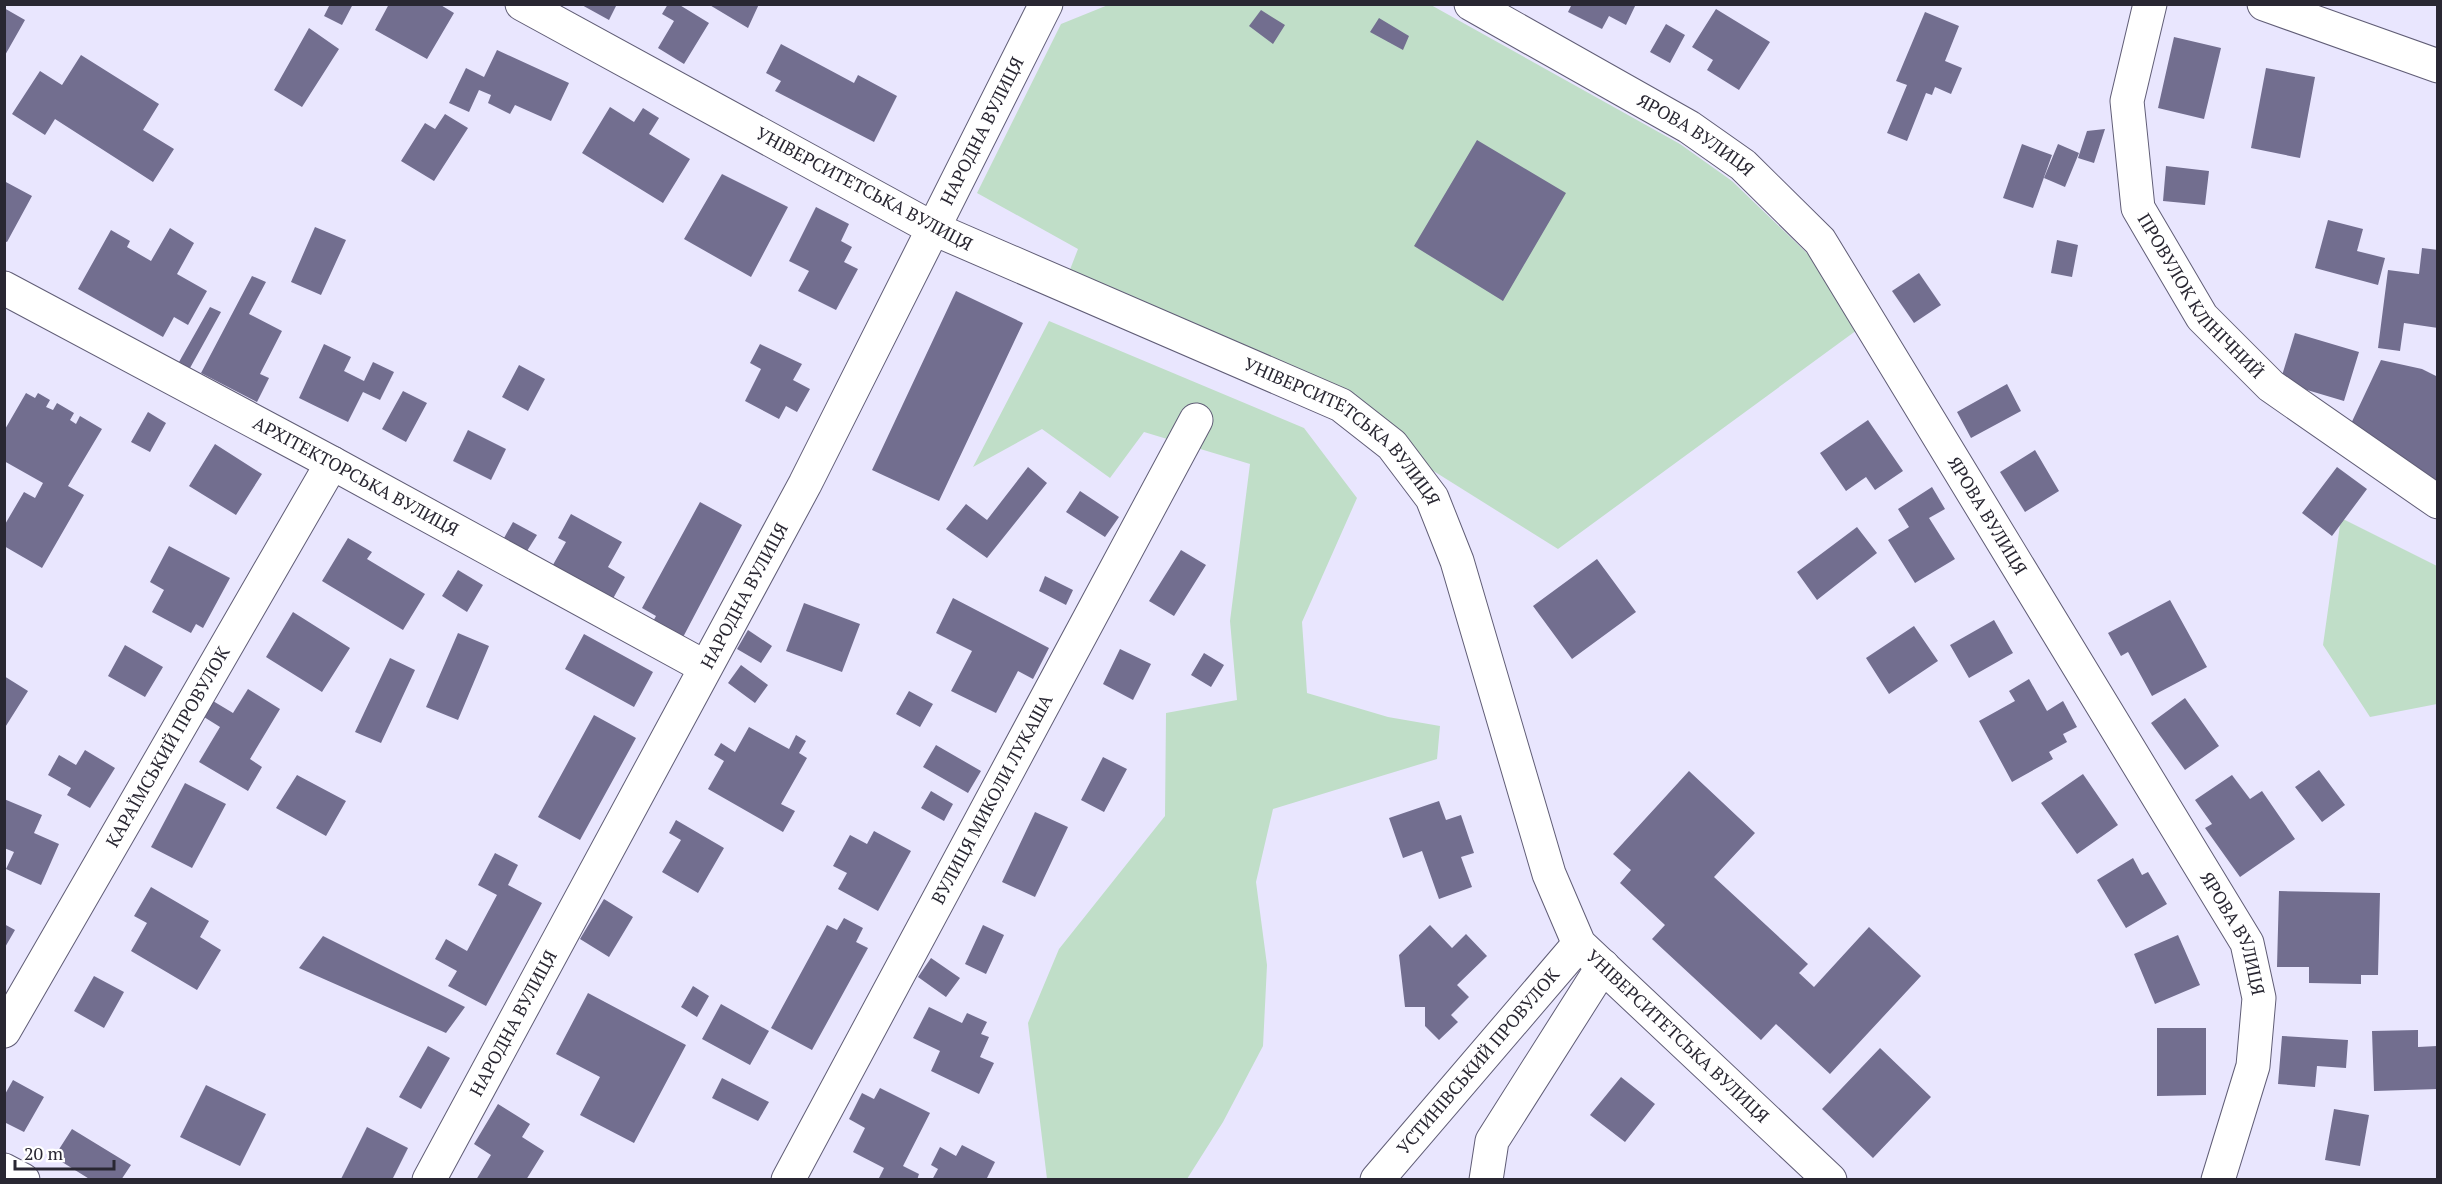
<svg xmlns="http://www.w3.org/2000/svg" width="2442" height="1184" font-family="'PT Serif',serif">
  <rect width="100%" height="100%" fill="#e9e6fe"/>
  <path fill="#c0dec8" d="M1108,5H1431L1680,144L1732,181L1812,258L1857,330L1558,549L1392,445L1064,285L1078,249L977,193L1061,24Z
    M1049,321L1304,428L1357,498L1302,622L1307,693L1388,717L1440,726L1437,759L1273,809L1256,882L1267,965L1263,1046L1223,1122L1187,1179H1047L1028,1023L1059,949L1165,816L1166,713L1237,700L1230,621L1250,464L1144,432L1110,478L1042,429L973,467Z
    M2341,518L2437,566V704L2370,717L2323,645Z"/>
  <path fill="#726e8f" d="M330,4H353L342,25L324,16Z
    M389,4H439L454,13L427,59L375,30Z
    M580,4H617L609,20Z
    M668,4H678L709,23L684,64L658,48L674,21L662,14Z
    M708,4H759L748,28Z
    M1572,4H1636L1626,25L1609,16L1602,29L1568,12Z
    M4,8L25,20L4,57Z
    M1716,9L1770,42L1739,90L1707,70L1713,60L1692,47Z
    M1261,10L1285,25L1273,44L1249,26Z
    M1925,12L1959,26L1945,61L1962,68L1951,94L1935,87L1932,95L1926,93L1907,141L1887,133L1907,85L1896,81Z
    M1379,18L1409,36L1403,50L1370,32Z
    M1666,24L1685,35L1670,63L1650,52Z
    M309,28L339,49L302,107L274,90Z
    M2174,37L2221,48L2204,119L2158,108Z
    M781,44L854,83L858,75L897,96L874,142L775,91L781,81L766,73Z
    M497,50L569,83L551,121L515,105L510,114L488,103L491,95L479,90L469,112L449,103L466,68L484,77Z
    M81,55L159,104L143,130L174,149L153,182L55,119L45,135L12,114L40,71L62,85Z
    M2266,68L2315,77L2300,158L2251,148Z
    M610,107L634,122L643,108L659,118L649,134L690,159L663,203L582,153Z
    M445,114L468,128L434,181L401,161L425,123L435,129Z
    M2105,129L2094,163L2078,158L2087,131Z
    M1477,140L1566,193L1503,301L1414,246Z
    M2022,144L2052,155L2033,208L2003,198Z
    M2058,144L2079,153L2065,187L2044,178Z
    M2166,166L2209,171L2205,205L2163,201Z
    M722,174L788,207L751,277L684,239Z
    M4,181L32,196L7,242L4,241Z
    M816,207L849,224L841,241L852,247L844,262L858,269L836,310L798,291L809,271L789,261Z
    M2328,220L2363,229L2357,251L2385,258L2378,285L2315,268Z
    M315,227L346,240L321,295L291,282Z
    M170,228L194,243L177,274L207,291L188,325L174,317L163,337L78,289L111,230L130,241L127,247L151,261Z
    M2057,240L2078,245L2072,277L2051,273Z
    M2422,248L2438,250V328L2404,323L2400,351L2378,348L2388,270L2419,274Z
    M1919,273L1941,305L1914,323L1892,291Z
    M252,276L266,282L249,314L282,331L260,374L269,378L257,402L201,373Z
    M956,291L1023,323L939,501L872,470Z
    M210,307L221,312L190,368L179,362Z
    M2295,333L2359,352L2344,401L2280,382Z
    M324,344L351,357L344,371L364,381L373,362L394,372L380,400L363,392L348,422L299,398Z
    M760,344L802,364L793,380L810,389L797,412L786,406L779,419L745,401L761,369L750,363Z
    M2381,360L2422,369L2438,377V481L2403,473L2348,430Z
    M519,365L545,379L528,411L502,397Z
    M2007,384L2021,411L1971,438L1957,412Z
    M403,391L427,403L406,442L382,429Z
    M26,393L35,398L38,393L50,400L46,407L53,410L57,403L74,413L70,420L76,424L80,416L102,429L68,486L84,495L42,568L4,546V526L24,492L35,498L43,483L4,461V431Z
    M148,412L166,423L150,452L131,442Z
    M1868,420L1903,471L1875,490L1866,477L1846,491L1820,453Z
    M468,430L506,449L491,480L453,461Z
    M215,444L262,474L236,515L189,486Z
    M2035,450L2059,491L2025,512L2000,472Z
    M1028,467L1047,483L987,558L946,529L966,504L987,520Z
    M2337,467L2367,489L2332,536L2302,513Z
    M1932,487L1945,509L1929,518L1955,559L1915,583L1888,540L1909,527L1898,509Z
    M1080,491L1119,517L1105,537L1066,512Z
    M700,502L742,525L681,641L651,625L656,616L642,608Z
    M571,514L622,542L608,567L625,577L610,604L550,570L566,542L558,538Z
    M513,522L537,535L527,551L504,538Z
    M1857,527L1877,553L1817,600L1797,572Z
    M348,538L372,552L367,559L425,594L403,630L322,581Z
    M169,546L230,578L203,628L196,624L191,633L152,612L164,590L150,582Z
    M1181,550L1206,565L1174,616L1149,601Z
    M1597,559L1636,612L1572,659L1533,606Z
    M458,570L483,585L467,612L442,596Z
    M1045,576L1073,590L1066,605L1039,591Z
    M953,598L1049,648L1033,679L1018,671L996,713L951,691L972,651L936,633Z
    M2170,600L2207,667L2152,696L2128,652L2121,656L2108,633Z
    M804,603L860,624L842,672L786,651Z
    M293,612L350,648L322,692L266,657Z
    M1994,620L2013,653L1969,678L1950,645Z
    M1914,626L1938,661L1889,694L1866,658Z
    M748,630L772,646L761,663L737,649Z
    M458,633L489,646L458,720L426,707Z
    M584,634L653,672L634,707L565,669Z
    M125,645L163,667L145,697L108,676Z
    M1120,649L1151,664L1133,700L1103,684Z
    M1204,653L1224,665L1211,687L1191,675Z
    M390,658L415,670L381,743L355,732Z
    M741,665L768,685L755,703L728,683Z
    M4,676L28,691L4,729Z
    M2029,679L2047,711L2063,701L2077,727L2063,734L2067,742L2049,752L2053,759L2012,782L1979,721L2015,701L2009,691Z
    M248,689L280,709L250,759L262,767L248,791L199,762L220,727L204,717L213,701L233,713Z
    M909,691L933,704L920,727L896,714Z
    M2185,698L2219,746L2185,770L2151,723Z
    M594,715L636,738L580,840L538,817Z
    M749,727L789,749L796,735L806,741L799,753L807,758L781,804L795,811L783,832L708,789L724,761L714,755L721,743L735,752Z
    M936,745L981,771L968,793L923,767Z
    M85,750L115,768L90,808L67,795L71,788L48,775L59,755L76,765Z
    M1103,757L1127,769L1104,812L1081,800Z
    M2319,770L2345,805L2322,822L2295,787Z
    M1689,771L1755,833L1714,877L1808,964L1799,973L1814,987L1869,927L1921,976L1830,1074L1776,1024L1761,1040L1652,939L1665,925L1620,883L1631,870L1613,854Z
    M2083,774L2118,825L2077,854L2041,803Z
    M297,775L346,801L326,836L276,808Z
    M2232,775L2250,799L2262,791L2295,839L2240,877L2205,828L2212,824L2195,800Z
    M185,783L226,804L192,868L151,847Z
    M931,791L953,804L944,821L921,808Z
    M4,799L42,815L34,833L59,844L41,885L6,869L14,852L4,848Z
    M1439,801L1446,820L1461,815L1474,853L1461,857L1472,887L1439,899L1422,851L1403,858L1389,818Z
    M1035,812L1068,827L1035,897L1002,882Z
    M676,820L724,848L698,893L662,872L681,840L669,833Z
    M874,831L911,851L878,911L838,889L847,873L833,866L850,835L867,844Z
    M495,853L518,865L508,885L542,903L486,1006L448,986L457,971L435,959L446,939L467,951L497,895L478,885Z
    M2133,858L2142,875L2148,872L2167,904L2126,928L2097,880Z
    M151,887L209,921L200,937L221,950L197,990L131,951L147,923L134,916Z
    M2279,891L2380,893L2378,975H2361V984L2309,983V967H2277Z
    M604,899L633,917L609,957L580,939Z
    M844,918L863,928L856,942L868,948L812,1050L771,1028L827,925L837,930Z
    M4,924L15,930L4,949Z
    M983,925L1004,935L986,974L965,964Z
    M1430,925L1452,948L1466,934L1487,956L1457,985L1469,997L1451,1015L1458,1022L1439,1040L1425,1026V1007H1405L1399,955Z
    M2178,935L2200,985L2155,1004L2134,954Z
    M323,936L465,1007L446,1033L299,968Z
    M931,958L960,978L946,997L918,977Z
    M94,976L124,992L104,1028L74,1011Z
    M693,986L709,996L697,1017L681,1007Z
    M588,993L686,1045L634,1143L580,1115L600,1077L556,1054Z
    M721,1004L769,1031L750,1065L702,1039Z
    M929,1007L962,1023L967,1013L987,1022L981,1034L989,1037L980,1057L994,1063L979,1094L931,1071L940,1051L913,1038Z
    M2157,1028H2206V1095L2157,1096Z
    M2418,1030V1047L2437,1046L2438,1089L2374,1091L2372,1031Z
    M2282,1036L2348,1040L2346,1068L2317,1066L2315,1087L2278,1084Z
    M428,1046L450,1058L421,1109L399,1097Z
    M1880,1048L1931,1097L1873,1158L1822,1109Z
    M1621,1077L1655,1104L1625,1142L1590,1115Z
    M722,1078L769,1102L758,1121L712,1098Z
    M13,1080L44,1097L24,1132L4,1122V1096Z
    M206,1085L266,1114L240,1166L180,1137Z
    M880,1088L930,1113L903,1166L919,1174L917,1180H878L884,1168L853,1152L865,1128L849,1119L862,1093L874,1099Z
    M498,1104L530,1124L522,1137L544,1151L526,1180H476L491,1155L474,1144Z
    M2334,1109L2369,1115L2360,1166L2325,1160Z
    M367,1127L408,1148L392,1180L341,1179Z
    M72,1129L131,1165L121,1180H91L54,1157Z
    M962,1145L995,1162L986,1180H932L938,1169L931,1165L940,1147L956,1156Z"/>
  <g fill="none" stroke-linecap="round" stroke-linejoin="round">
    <defs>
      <g id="street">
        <path id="s1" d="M1471,4L1689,127L1743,165L1820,241L2247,943L2259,998L2253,1066L2218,1180"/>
        <path id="s2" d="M2150,4L2127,101L2138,208L2202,317L2271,386L2438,502"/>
        <path id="s3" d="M932,228L1341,405L1392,445L1432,498L1457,561L1549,874L1579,944L1830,1180"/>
        <path id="s4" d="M4,288L332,463L705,667"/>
        <path id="s5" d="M4,1031L332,463"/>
        <path d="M4,1170L23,1180"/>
        <path id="s6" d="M788,1180L1196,420"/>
        <path id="s7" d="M1377,1180L1579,944"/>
        <path d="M1486,1180L1492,1141L1603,966"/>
      </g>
      <g id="secondary">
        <path d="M522,4L932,228"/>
        <path d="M2264,4L2438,66"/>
        <path id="s8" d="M429,1180L805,484L1046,4"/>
      </g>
    </defs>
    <use href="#street" stroke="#605d76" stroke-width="35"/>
    <use href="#secondary" stroke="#605d76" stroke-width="35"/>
    <use href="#street" stroke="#fff" stroke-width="33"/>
    <use href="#secondary" stroke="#fff" stroke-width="33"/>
  </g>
  <g text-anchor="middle" stroke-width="4.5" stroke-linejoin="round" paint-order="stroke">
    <g font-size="18" fill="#292732" stroke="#fff">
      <text dy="6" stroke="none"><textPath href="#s8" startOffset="1186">НАРОДНА ВУЛИЦЯ</textPath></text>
      <text dy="6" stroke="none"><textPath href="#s1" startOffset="260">ЯРОВА ВУЛИЦЯ</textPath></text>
      <text transform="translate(864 189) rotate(28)" y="6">УНІВЕРСИТЕТСЬКА ВУЛИЦЯ</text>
      <text dy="6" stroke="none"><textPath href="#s2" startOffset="316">ПРОВУЛОК КЛІНІЧНИЙ</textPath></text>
      <text dy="6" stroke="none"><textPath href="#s3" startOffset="462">УНІВЕРСИТЕТСЬКА ВУЛИЦЯ</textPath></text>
      <text dy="6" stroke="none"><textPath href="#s4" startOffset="399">АРХІТЕКТОРСЬКА ВУЛИЦЯ</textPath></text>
      <text dy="6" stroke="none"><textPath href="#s1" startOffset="746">ЯРОВА ВУЛИЦЯ</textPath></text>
      <text dy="6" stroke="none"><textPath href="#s8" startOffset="664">НАРОДНА ВУЛИЦЯ</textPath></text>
      <text dy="6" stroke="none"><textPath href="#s5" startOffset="328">КАРАЇМСЬКИЙ ПРОВУЛОК</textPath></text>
      <text dy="6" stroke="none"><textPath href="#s6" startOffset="432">ВУЛИЦЯ МИКОЛИ ЛУКАША</textPath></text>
      <text dy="6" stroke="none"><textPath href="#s1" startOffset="1232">ЯРОВА ВУЛИЦЯ</textPath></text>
      <text dy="6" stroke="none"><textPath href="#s8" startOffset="178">НАРОДНА ВУЛИЦЯ</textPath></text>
      <text dy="6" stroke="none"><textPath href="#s3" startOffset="1182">УНІВЕРСИТЕТСЬКА ВУЛИЦЯ</textPath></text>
      <text dy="6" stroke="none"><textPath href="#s7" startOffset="156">УСТИНІВСЬКИЙ ПРОВУЛОК</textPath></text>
    </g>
  </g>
  <rect width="2442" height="1184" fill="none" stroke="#292732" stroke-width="12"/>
  <path d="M15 1160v9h99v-9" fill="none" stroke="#292732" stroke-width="3"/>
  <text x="24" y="1160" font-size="18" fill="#292732" stroke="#ffffff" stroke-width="4.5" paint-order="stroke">20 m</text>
</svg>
